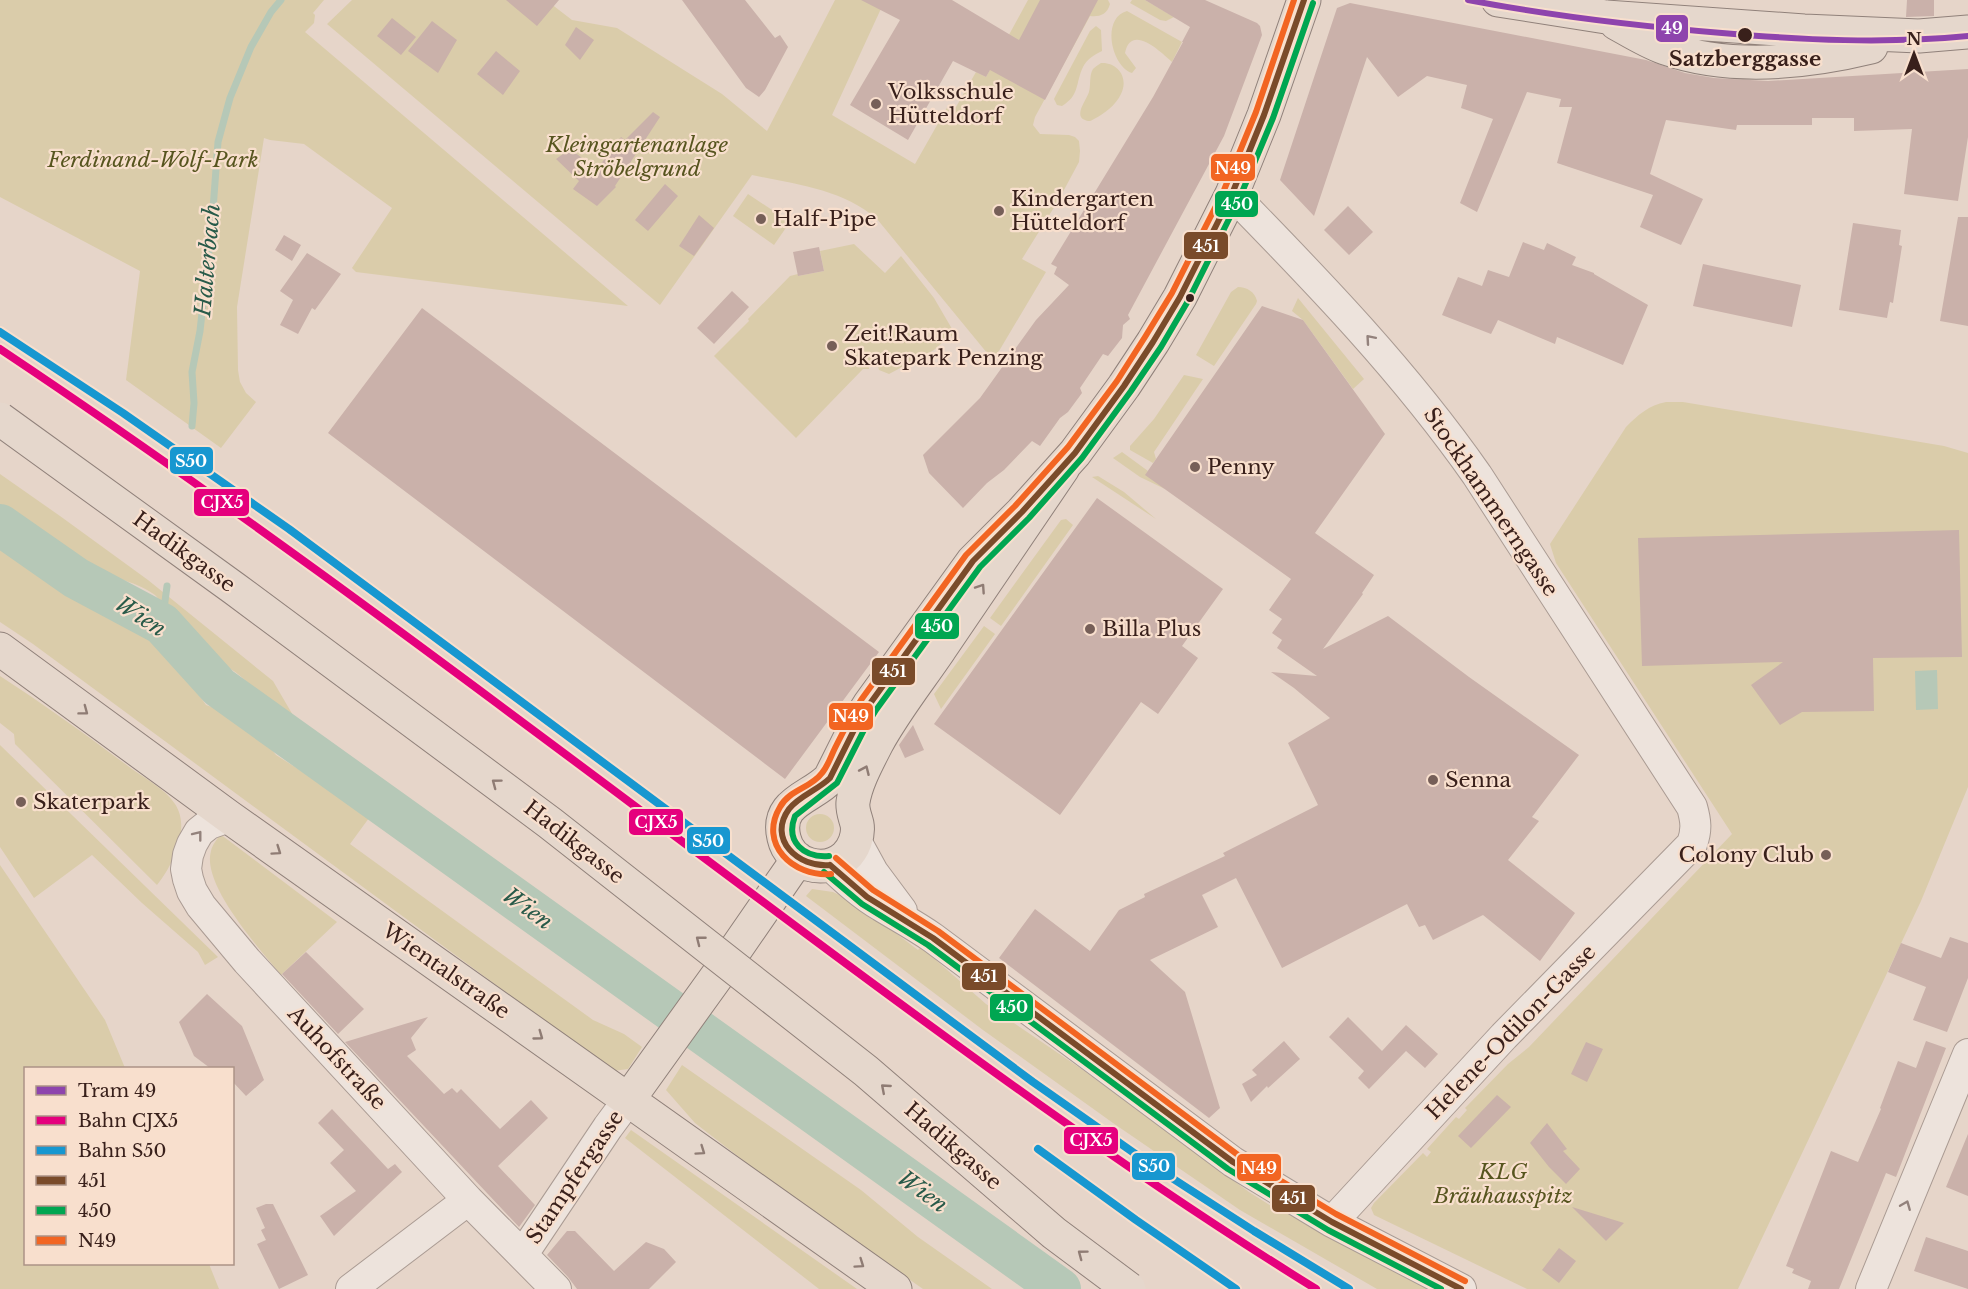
<svg xmlns="http://www.w3.org/2000/svg" width="1968" height="1289" font-family="'Libre Baskerville',serif">
  <rect width="100%" height="100%" fill="#e6d5c9"/>
  <path fill="#daccaa" d="M0,0H324L313,13L315,15L314,23L305,32L628,306L356,272L352,268L392,208L304,144L270,140L264,138L237,307L238,370L240,382L246,393L256,402L221,448L126,380L140,271L0,197Z
    M352,0H546L572,20L617,28L722,94L767,131L835,0H885L832,115L915,164L949,104L956,107L976,72L986,77L1028,0H1108L1110,4C1107,15 1099,17 1090,16L1035,117L1033,125L1040,134L1069,135L1075,137L1079,141L1080,151L1079,162L1058,201L1022,259L1046,272L999,351L992,359L877,219C842,189 795,184 752,175L660,305L327,24Z
    M1132,0H1145L1174,17L1166,21L1160,20L1130,3Z
    M1127,11L1182,42L1172,62C1161,52 1131,23 1125,53L1136,68L1132,73C1111,66 1101,18 1127,11Z
    M1096,26L1101,30L1102,51C1094,55 1087,59 1083,67C1075,84 1080,95 1062,106L1057,105L1054,99L1056,95L1090,31Z
    M1101,63C1118,62 1129,78 1121,94C1116,105 1104,114 1094,119C1091,121 1089,122 1085,120C1073,116 1087,99 1089,92C1091,85 1089,75 1093,69C1095,67 1098,65 1101,63Z
    M748,194L790,222L774,245L733,216Z
    M854,244L885,273L901,256L934,298L955,334L944,341L934,350L889,374L879,370L878,366H869V369H863L796,438L714,356L749,321L748,319L790,276L798,274V276L824,271L820,251Z
    M1238,287C1247,287 1255,292 1257,301L1256,304L1214,366L1196,355L1231,292Z
    M1298,298L1364,379L1353,389L1303,320L1292,311Z
    M1184,375L1203,379L1154,452L1156,459L1153,463L1130,450V446L1154,419Z
    M1666,402H1683L1944,446L1968,453V787L1921,901L1738,1289H1527L1374,1215L1371,1208L1374,1203L1423,1153L1427,1157L1431,1152L1427,1149L1456,1117L1459,1119L1467,1110L1465,1108L1508,1064L1529,1047L1732,834L1556,563L1550,544L1626,427C1638,415 1649,405 1666,402Z
    M1122,452L1148,471L1146,474L1165,489L1140,477L1113,458Z
    M0,474L60,516L148,580L273,681L294,717C287,715 278,713 272,708C251,691 242,667 212,663L196,637L160,616C157,608 162,601 155,595C134,579 105,578 83,565C55,549 26,525 0,506Z
    M1098,476L1124,492L1156,519L1092,477Z
    M1066,519L1073,525L1001,626L990,618L1061,520Z
    M0,544L60,582L134,621L163,644L206,705L231,714L257,731L276,755L306,774L369,818L350,844L593,1020L624,1034L642,1047L628,1069L613,1071L33,644L0,622Z
    M984,626L995,634L941,709L934,694Z
    M0,676C45,705 89,737 132,769C146,779 165,789 175,804C191,828 173,865 157,885L15,744L14,734L0,723Z
    M0,745L218,957L205,965L198,952L142,903L92,855L34,898L0,847Z
    M806 828a14 14 0 1 1 28 0a14 14 0 1 1-28 0Z
    M220,834L337,922L281,975C261,950 201,885 211,851C212,845 217,840 220,834Z
    M0,865L105,1020L125,1068H26V1264H209L219,1289H0Z
    M812,889L833,892L856,903L918,950L921,947L986,1004L1083,1070L1249,1192L1284,1214L1286,1213L1353,1247L1397,1273L1430,1289H1377L1240,1210L1113,1123L983,1030L806,896Z
    M682,1065L861,1190L918,1237L992,1289H923L779,1188L695,1123L666,1090Z
    M631,1130L857,1289H819L625,1138Z"/>
  <path fill="#b6c8b7" d="M1937,670L1938,709L1916,710L1915,671Z"/>
  <g fill="none" stroke-linecap="round" stroke-linejoin="round">
    <path stroke="#b6c8b7" stroke-width="7" d="M192,426L194,403L192,372L200,331L212,223L218,142L230,98L251,47L271,12L281,0
      M162,624L167,586"/>
    <path stroke="#b6c8b7" stroke-width="42" d="M0,525L76,578L162,624L219,687L1060,1289"/>
  </g>
  <path fill="#cab1aa" d="M506,0H559L537,26Z
    M682,0H745L775,38L780,35L788,47L765,90L759,97L746,88Z
    M861,0H952L1019,40L1040,0H1098L1045,100L990,70L986,77L953,61L908,140L850,105L900,20Z
    M1145,0H1205L1257,23L1260,26L1262,35L1224,136L1128,315L1130,319L1123,325L1122,338L1108,356L1103,354L1080,388L1082,393L1068,412L1060,418L1040,446L1032,441L1004,470L987,483L963,508L929,473L923,455L980,398L1036,320L1069,285L1054,274L1057,267L1051,264L1153,97L1183,42H1182L1190,27Z
    M1907,0H1934V16L1906,17Z
    M1350,3L1646,60L1685,73L1714,78L1768,81L1968,69V137L1958,201L1904,194L1912,129L1854,131V118H1812V125H1737L1736,130L1666,120L1650,174L1703,199L1681,245L1640,227L1653,195L1557,163L1572,107H1559L1561,99L1527,92L1477,212L1460,203L1493,119L1461,108L1467,85L1427,76L1398,97L1367,57L1314,216L1280,180L1337,8Z
    M392,18L416,37L401,55L377,36Z
    M432,21L457,40L438,73L408,51Z
    M576,27L594,40L580,60L565,45Z
    M496,51L520,71L503,95L477,74Z
    M653,112L660,117L615,186L616,187L597,206L573,189L579,181L556,159L570,149L597,169L621,137L625,140Z
    M665,184L678,196L648,231L635,220Z
    M1348,206L1373,232L1349,255L1324,230Z
    M699,215L714,228L694,256L679,246Z
    M1958,217H1968V326L1940,321Z
    M1853,223L1901,230L1899,245L1902,246L1893,303L1890,302L1887,318L1839,310Z
    M284,235L301,245L292,261L275,250Z
    M1523,242L1544,250L1547,243L1576,257L1572,265L1594,273V274L1648,305L1623,365L1557,337L1555,344L1498,320L1491,334L1442,315L1458,277L1482,286L1488,270L1509,277Z
    M819,247L824,271L798,276L793,252Z
    M307,253L341,274L315,310L312,308L298,334L280,325L293,300L280,291Z
    M1703,264L1801,285L1792,327L1693,306Z
    M732,291L749,307L714,344L697,328Z
    M1262,306L1303,320L1385,434L1315,533L1374,575L1362,593L1363,594L1323,649L1388,616L1469,677L1579,755L1532,817L1539,821L1508,860L1575,913L1540,961L1483,915L1433,940L1425,925L1419,927L1407,904L1282,968L1236,878L1202,895L1218,927L1150,960L1185,992L1220,1108L1209,1118L999,958L1035,909L1090,951L1119,910L1145,897L1144,894L1225,856L1223,853L1318,805L1288,743L1330,718L1294,688L1271,672L1317,676L1277,648L1282,640L1272,633L1282,619L1269,610L1291,579L1145,475Z
    M422,308L879,652L785,779L328,433Z
    M1097,498L1223,589L1182,646L1198,658L1158,714L1141,702L1060,815L934,724Z
    M1959,530L1962,657L1873,658L1874,711L1802,712L1780,725L1751,685L1783,662L1642,666L1638,538Z
    M913,725L924,750L905,758L899,745Z
    M1950,937L1968,943V978L1947,1032L1913,1020L1926,987L1888,972L1901,943L1941,958Z
    M306,952L364,1009L338,1034L282,974Z
    M207,994L242,1026L264,1080L246,1096L232,1081V1068H210L194,1056L179,1022Z
    M428,1017L411,1038L416,1050L407,1056L444,1094L452,1088L457,1093L461,1089L500,1129L531,1100L548,1118L498,1166L535,1205L519,1227L345,1042Z
    M1348,1017L1382,1051L1406,1025L1438,1054L1425,1068L1406,1051L1369,1089L1358,1078L1364,1071L1329,1037Z
    M1284,1041L1300,1059L1268,1088L1267,1086L1251,1102L1242,1084L1257,1075L1252,1070Z
    M1926,1041L1946,1048L1896,1177L1886,1173L1839,1289H1808L1811,1281L1792,1273L1794,1269L1786,1266L1831,1151L1858,1162L1881,1109L1880,1108L1898,1061L1916,1068Z
    M1586,1042L1603,1049L1587,1082L1571,1074Z
    M1497,1095L1511,1107L1471,1148L1458,1136Z
    M332,1109L388,1169L395,1164L402,1172L334,1236L320,1216L356,1191L330,1163L344,1150L318,1123Z
    M1547,1123L1567,1149L1563,1151L1580,1169L1566,1184L1549,1167L1530,1143Z
    M1968,1134V1196L1946,1187Z
    M266,1204H273L308,1275L279,1289L257,1244L266,1240L261,1230L265,1228L256,1208Z
    M1572,1207L1624,1223L1606,1241Z
    M567,1231H575L614,1271L646,1242L664,1249L676,1262L649,1289H577L568,1277L547,1255Z
    M1926,1237L1968,1251V1289L1914,1271Z
    M1559,1248L1576,1261L1559,1283L1542,1270Z"/>
  <g fill="none" stroke-linecap="round" stroke-linejoin="round">
    <defs>
      <path id="minor" d="M1232,194C1319,283 1405,372 1477,475L1692,807C1696,821 1697,830 1692,844L1504,1036L1332,1222
        M229,817L209,824L199,832L192,844L188,855L186,869L188,879L192,891L201,906L247,961L468,1200L556,1289
        M856,841L873,872L902,911
        M830,865C846,880 862,895 881,906C899,917 916,926 933,938L1233,1162L1332,1222L1461,1289
        M523,1254L608,1127L628,1100
        M351,1289L468,1200
        M1871,1289L1968,1054"/>
      <path id="major" d="M1498,0L1606,17L1804,31L1919,36L1968,32
        M1616,23C1632,32 1648,42 1665,48C1731,71 1805,63 1871,47
        M1063,468C1022,529 981,589 940,649C919,680 895,710 877,743C868,761 856,782 853,802C852,810 855,816 857,824C859,835 854,849 845,857C824,875 790,865 784,838C775,801 812,798 830,778L857,724L869,705L973,561L1022,512L1075,453L1124,386L1153,342L1180,297L1232,194L1264,115L1304,0
        M0,649L229,817L895,1289
        M628,1100L720,972L798,859"/>
    </defs>
    <use href="#minor" stroke="#aa9b93" stroke-width="32"/>
    <use href="#major" stroke="#90817a" stroke-width="35"/>
    <use href="#minor" stroke="#ede3dc" stroke-width="30"/>
    <use href="#major" stroke="#e5d7cc" stroke-width="33"/>
    <defs>
      <path id="major-bridge" d="M0,419L235,589L550,823L866,1071L1054,1233L1129,1289"/>
    </defs>
    <use href="#major-bridge" stroke="#90817a" stroke-width="35" stroke-linecap="butt"/>
    <use href="#major-bridge" stroke="#e5d7cc" stroke-width="33"/>
    <defs>
      <path id="bus-1" d="M830,865C798,868 767,839 789,809C799,796 818,790 830,778L857,724L869,705L973,561L1022,512L1075,453L1124,386L1153,342L1180,297L1232,194L1264,115L1304,0
        M830,865L867,897L933,938L1233,1162L1332,1222L1461,1289"/>
      <path id="bus-2" d="M829,856C804,858 785,842 795,816L837,783L865,728L876,710L980,567L1029,518L1082,458L1131,391L1161,347L1188,301L1240,197L1273,118L1313,3
        M824,872L862,904L928,945L1228,1169L1328,1230L1441,1289"/>
      <path id="bus-3" d="M836,858L873,890L938,931L1238,1155L1336,1214L1465,1281
        M831,874C793,877 758,844 780,807C789,790 811,788 822,773C828,766 831,756 835,748C843,732 851,716 861,700L966,555L1015,506L1068,447L1117,381L1145,337L1172,293L1224,190L1256,112L1294,0"/>
    </defs>
    <use href="#bus-1" stroke="#f8dfcd" stroke-width="10"/>
    <use href="#bus-2" stroke="#f8dfcd" stroke-width="10"/>
    <use href="#bus-3" stroke="#f8dfcd" stroke-width="10"/>
    <use href="#bus-1" stroke="#7a4b2a" stroke-width="6"/>
    <use href="#bus-2" stroke="#00a651" stroke-width="6"/>
    <use href="#bus-3" stroke="#f26522" stroke-width="6"/>
    <defs>
      <path id="rail-1" d="M0,349C264,525 516,718 770,907C948,1040 1127,1172 1316,1289"/>
      <path id="rail-2" d="M0,332L123,413L289,529L1033,1082L1144,1160L1254,1231L1349,1289
        M1038,1149L1136,1220L1236,1289"/>
    </defs>
    <use href="#rail-1" stroke="#f8dfcd" stroke-width="12"/>
    <use href="#rail-2" stroke="#f8dfcd" stroke-width="12"/>
    <use href="#rail-1" stroke="#e5007d" stroke-width="8"/>
    <use href="#rail-2" stroke="#1797d0" stroke-width="8"/>
    <defs>
      <path id="tram-1" d="M1468,0C1552,16 1637,26 1722,33C1804,40 1885,44 1968,36"/>
    </defs>
    <use href="#tram-1" stroke="#f8dfcd" stroke-width="10"/>
    <use href="#tram-1" stroke="#8e44ad" stroke-width="6"/>
  </g>
  <defs><path id="oneway-chevron" d="M-2-3.5L2.5 0L-2 3.5" fill="none" stroke-width="1.6" stroke-linecap="round" stroke-linejoin="round" transform="scale(1.5)"/></defs>
  <g stroke="#93827c">
    <use href="#oneway-chevron" transform="translate(1370 339) rotate(-131)"/>
    <use href="#oneway-chevron" transform="translate(198 835) rotate(-52)"/>
    <use href="#oneway-chevron" transform="translate(1906 1205) rotate(-68)"/>
  </g>
  <g stroke="#8f7c74">
    <use href="#oneway-chevron" transform="translate(981 588) rotate(-56)"/>
    <use href="#oneway-chevron" transform="translate(84 711) rotate(37)"/>
    <use href="#oneway-chevron" transform="translate(865 770) rotate(-66)"/>
    <use href="#oneway-chevron" transform="translate(496 783) rotate(-143)"/>
    <use href="#oneway-chevron" transform="translate(277 851) rotate(35)"/>
    <use href="#oneway-chevron" transform="translate(700 940) rotate(-142)"/>
    <use href="#oneway-chevron" transform="translate(539 1036) rotate(36)"/>
    <use href="#oneway-chevron" transform="translate(885 1088) rotate(-139)"/>
    <use href="#oneway-chevron" transform="translate(701 1151) rotate(35)"/>
    <use href="#oneway-chevron" transform="translate(1082 1254) rotate(-143)"/>
    <use href="#oneway-chevron" transform="translate(860 1264) rotate(35)"/>
  </g>
  <g fill="#39201b" stroke="#f8dfcd" stroke-width="2">
    <circle cx="1745" cy="35" r="8"/>
    <circle cx="1190" cy="298" r="5"/>
  </g>
  <g fill="#765f58" stroke="#f8dfcd" stroke-width="2">
    <circle cx="876" cy="104" r="6"/>
    <circle cx="999" cy="211" r="6"/>
    <circle cx="761" cy="219" r="6"/>
    <circle cx="832" cy="346" r="6"/>
    <circle cx="1195" cy="467" r="6"/>
    <circle cx="1090" cy="629" r="6"/>
    <circle cx="1433" cy="780" r="6"/>
    <circle cx="21" cy="802" r="6"/>
    <circle cx="1826" cy="855" r="6"/>
  </g>
  <g text-anchor="middle" stroke-width="4.5" stroke-linejoin="round" paint-order="stroke">
    <g font-size="21" font-weight="bold" fill="#39201b" stroke="#f8dfcd">
      <text x="1745" y="66">Satzberggasse</text>
    </g>
    <g font-size="21" fill="#39201b" stroke="#f8dfcd" text-anchor="start">
      <text x="888" y="99">Volksschule<tspan x="888" dy="24">Hütteldorf</tspan></text>
      <text x="1011" y="206">Kindergarten<tspan x="1011" dy="24">Hütteldorf</tspan></text>
      <text x="773" y="226">Half-Pipe</text>
      <text x="844" y="341">Zeit!Raum<tspan x="844" dy="24">Skatepark Penzing</tspan></text>
      <text x="1207" y="474">Penny</text>
      <text x="1102" y="636">Billa Plus</text>
      <text x="1445" y="787">Senna</text>
      <text x="33" y="809">Skaterpark</text>
      <text x="1814" y="862" text-anchor="end">Colony Club</text>
    </g>
    <g font-size="21" font-style="italic" fill="#57551f" stroke="#f8dfcd">
      <text x="637" y="152">Kleingartenanlage<tspan x="637" dy="24">Ströbelgrund</tspan></text>
      <text x="153" y="167">Ferdinand-Wolf-Park</text>
      <text x="1503" y="1179">KLG<tspan x="1503" dy="24">Bräuhausspitz</tspan></text>
    </g>
    <g font-size="21" fill="#39201b" stroke="#f8dfcd">
      <text transform="translate(1491 502) rotate(56)" y="7">Stockhammerngasse</text>
      <text transform="translate(184 552) rotate(36)" y="7">Hadikgasse</text>
      <text transform="translate(574 842) rotate(38)" y="7">Hadikgasse</text>
      <text transform="translate(446 971) rotate(35)" y="7">Wientalstraße</text>
      <text transform="translate(1511 1032) rotate(-46)" y="7">Helene-Odilon-Gasse</text>
      <text transform="translate(337 1058) rotate(47)" y="7">Auhofstraße</text>
      <text transform="translate(953 1146) rotate(41)" y="7">Hadikgasse</text>
      <text transform="translate(575 1177) rotate(-56)" y="7">Stampfergasse</text>
    </g>
    <g font-size="22" font-style="italic" fill="#285a49" stroke="#f8dfcd">
      <text transform="translate(207 260) rotate(-85)" y="8">Halterbach</text>
      <text transform="translate(141 616) rotate(33)" y="8">Wien</text>
      <text transform="translate(528 908) rotate(36)" y="8">Wien</text>
      <text transform="translate(923 1191) rotate(36)" y="8">Wien</text>
    </g>
  </g>
  <g stroke="#f8dfcd" stroke-width="2">
    <rect x="1655" y="14" width="34" height="29" rx="6" fill="#8e44ad"/>
    <rect x="1210" y="153" width="46" height="29" rx="6" fill="#f26522"/>
    <rect x="1214" y="190" width="45" height="28" rx="6" fill="#00a651"/>
    <rect x="1183" y="231" width="46" height="29" rx="6" fill="#7a4b2a"/>
    <rect x="169" y="446" width="45" height="29" rx="6" fill="#1797d0"/>
    <rect x="193" y="488" width="57" height="29" rx="6" fill="#e5007d"/>
    <rect x="914" y="612" width="46" height="28" rx="6" fill="#00a651"/>
    <rect x="871" y="657" width="45" height="29" rx="6" fill="#7a4b2a"/>
    <rect x="828" y="702" width="46" height="29" rx="6" fill="#f26522"/>
    <rect x="628" y="808" width="56" height="28" rx="6" fill="#e5007d"/>
    <rect x="686" y="826" width="45" height="29" rx="6" fill="#1797d0"/>
    <rect x="961" y="962" width="46" height="29" rx="6" fill="#7a4b2a"/>
    <rect x="989" y="993" width="45" height="29" rx="6" fill="#00a651"/>
    <rect x="1063" y="1126" width="56" height="29" rx="6" fill="#e5007d"/>
    <rect x="1131" y="1152" width="45" height="29" rx="6" fill="#1797d0"/>
    <rect x="1236" y="1153" width="46" height="29" rx="6" fill="#f26522"/>
    <rect x="1271" y="1184" width="45" height="29" rx="6" fill="#7a4b2a"/>
  </g>
  <g font-size="16" text-anchor="middle" font-weight="bold" fill="#fff">
    <text x="1672" y="34">49</text>
    <text x="1233" y="174">N49</text>
    <text x="1237" y="210">450</text>
    <text x="1206" y="252">451</text>
    <text x="191" y="467">S50</text>
    <text x="222" y="508">CJX5</text>
    <text x="937" y="632">450</text>
    <text x="893" y="677">451</text>
    <text x="851" y="722">N49</text>
    <text x="656" y="828">CJX5</text>
    <text x="708" y="847">S50</text>
    <text x="984" y="982">451</text>
    <text x="1012" y="1013">450</text>
    <text x="1091" y="1146">CJX5</text>
    <text x="1154" y="1172">S50</text>
    <text x="1259" y="1174">N49</text>
    <text x="1293" y="1204">451</text>
  </g>
  <rect x="24" y="1067" width="210" height="198" fill="#f8dfcd" stroke="#ac9386" stroke-width="1.5"/>
  <rect x="36" y="1086" width="30" height="9" fill="#8e44ad" stroke="#ac9386" stroke-width="1.5"/>
  <text x="78" y="1097" font-size="18" fill="#39201b">Tram 49</text>
  <rect x="36" y="1116" width="30" height="9" fill="#e5007d" stroke="#ac9386" stroke-width="1.5"/>
  <text x="78" y="1127" font-size="18" fill="#39201b">Bahn CJX5</text>
  <rect x="36" y="1146" width="30" height="9" fill="#1797d0" stroke="#ac9386" stroke-width="1.5"/>
  <text x="78" y="1157" font-size="18" fill="#39201b">Bahn S50</text>
  <rect x="36" y="1176" width="30" height="9" fill="#7a4b2a" stroke="#ac9386" stroke-width="1.5"/>
  <text x="78" y="1187" font-size="18" fill="#39201b">451</text>
  <rect x="36" y="1206" width="30" height="9" fill="#00a651" stroke="#ac9386" stroke-width="1.5"/>
  <text x="78" y="1217" font-size="18" fill="#39201b">450</text>
  <rect x="36" y="1236" width="30" height="9" fill="#f26522" stroke="#ac9386" stroke-width="1.5"/>
  <text x="78" y="1247" font-size="18" fill="#39201b">N49</text>
  <g transform="translate(1914 54)" stroke="#f8dfcd" stroke-width="4.5" paint-order="stroke">
  <path d="M0-4.5L10 22L0 15L-10 22Z" fill="#39201b"/>
  <text y="-9" font-size="16" font-weight="bold" text-anchor="middle" fill="#39201b">N</text>
  </g>
</svg>
